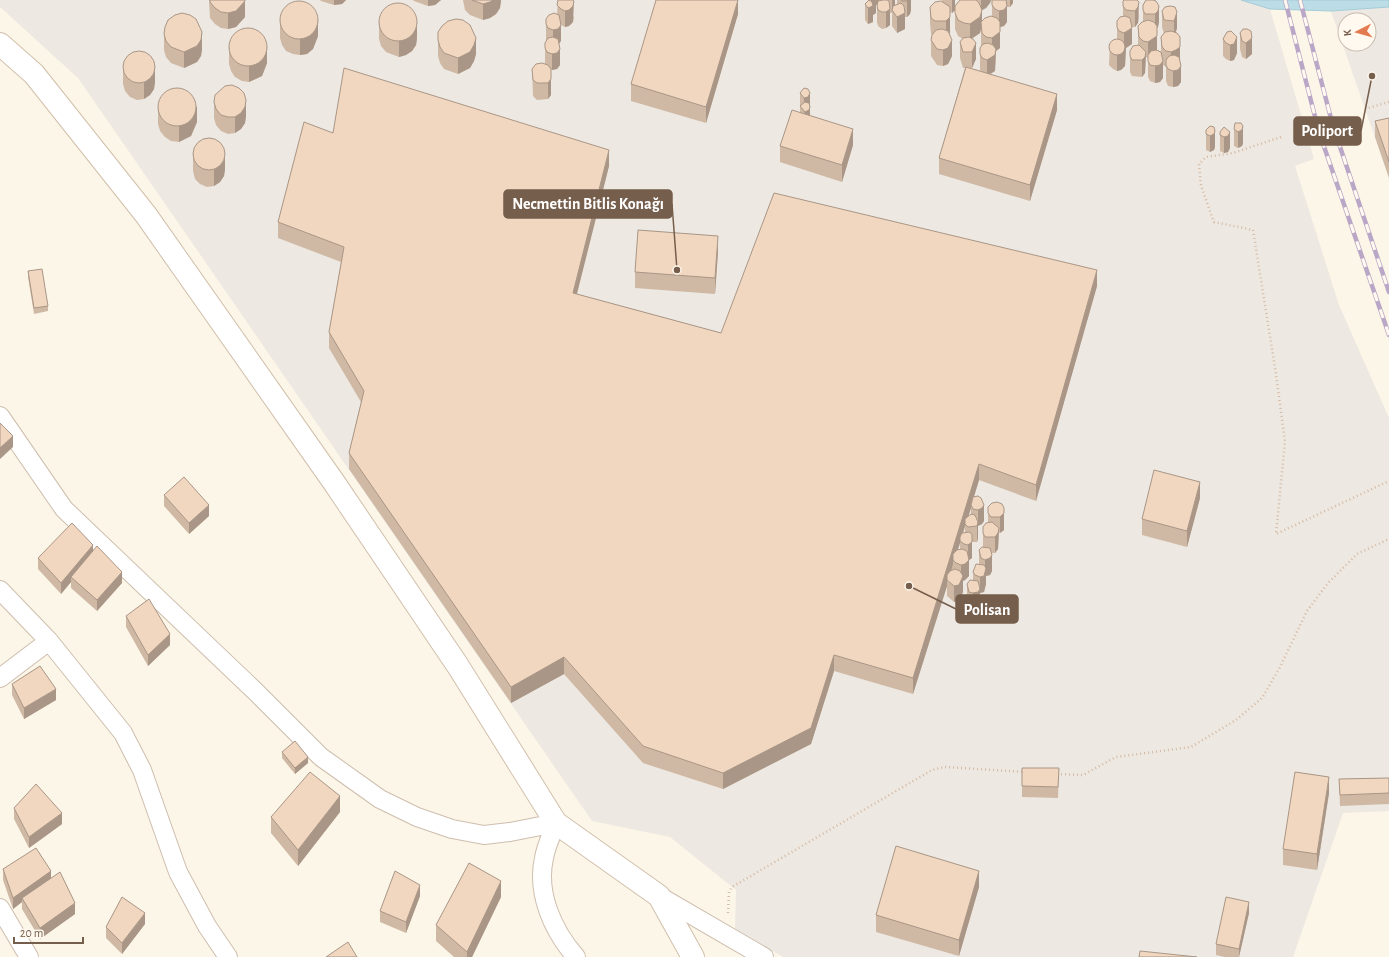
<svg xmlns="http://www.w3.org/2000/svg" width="1389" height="957" font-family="'Alegreya Sans',sans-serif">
  <rect width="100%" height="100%" fill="#fcf6e8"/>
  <path fill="#ede8e1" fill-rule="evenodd" d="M0,0H1241L1270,9L1314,159L1295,166L1339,305L1389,418V811L1343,813L1293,957H783L735,930L736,890L670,837L592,821L78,78L0,7Z
    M1389,7V178L1331,11ZM1345,20H1369V44H1345Z"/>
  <path fill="#bcdde6" stroke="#a3ccd7" d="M1241,0H1389V7L1331,11L1270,9Z"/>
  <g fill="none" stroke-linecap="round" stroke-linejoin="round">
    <defs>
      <path id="minor" d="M0,416L64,509L257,693L321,757L380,799L417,817L452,829L484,835L510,832L556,823
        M0,590L49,641L123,733L142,770L178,872L207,926L228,957
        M0,678L49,641
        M556,823C552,834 546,846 544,858C536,893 553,931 576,957
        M659,896L764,957
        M0,908L29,957"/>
      <path id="secondary" d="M0,44L34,74L146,215L333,481L458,666L556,823L659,896L693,957"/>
    </defs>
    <use href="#minor" stroke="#cebeae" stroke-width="20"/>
    <use href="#secondary" stroke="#d1bfab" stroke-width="24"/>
    <path stroke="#d6baa3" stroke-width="2.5" stroke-dasharray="1 3" stroke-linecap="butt" d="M1365,109L1389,102
      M1281,137L1233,153L1206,157L1199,164L1201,186L1214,222L1253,230L1276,374L1285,442L1276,534L1389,481
      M1057,774L1083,775L1116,757L1191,747L1236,720L1262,698L1279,669L1307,611L1328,583L1357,554L1389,539
      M728,913L729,892L732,887L932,770L945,767L1024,772"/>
    <use href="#minor" stroke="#fff" stroke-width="18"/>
    <use href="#secondary" stroke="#fff" stroke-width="22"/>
    <defs>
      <path id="rail" d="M1285,0L1319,132L1389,335
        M1300,0L1333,126L1389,292"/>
    </defs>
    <use href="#rail" stroke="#baa6c6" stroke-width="4.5"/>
    <use href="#rail" stroke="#fff9ef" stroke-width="3" stroke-dasharray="9" stroke-linecap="butt"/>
  </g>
  <path fill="#cfb9a5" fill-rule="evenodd" d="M209,0H245V17L236,27L228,29L221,28L215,24L210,18Z
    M320,0H346L342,4L334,5L321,1Z
    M413,0H441L435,5L428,6L414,1Z
    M463,0H501L500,8L496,14L490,18L483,20L470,15L465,10Z
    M558,0L574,17L573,22L569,26L565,27L561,25V41L559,43L560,65L557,69L551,70V95L548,99L537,100L533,96L532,69L545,64V43L546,41V19L557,15Z
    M738,0V14L706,123L631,101V84Z
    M869,0H879V1L882,0H895V5H897V0H911V10L910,14L907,17H905V29L897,33L892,26V13H890V25L886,28L882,29L878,26L877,22V4L876,5V13L873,15V22L868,24L865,20V4L869,1Z
    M942,0H955V7L960,0H991L990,3L986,8L982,10V22L992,16V0H1013V3L1010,7H1007V22L1004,26L1000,27V48L996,51L995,71L990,74L1057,110L1030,201L939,174V158L965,68H963L960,58V42L963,39L958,36L955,29V10L952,13L950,12L949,33L952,56L948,64L943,66L937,65L931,56V40L932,35L931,34L930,23V7L942,2ZM981,29V46L980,54V70L981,71L970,68H972L976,59L972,38L980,33Z
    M1137,0L1139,18L1138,23L1135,27H1132V44L1126,48L1125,66L1121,70L1117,71L1113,69L1109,65L1110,44L1117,39V21L1123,17V1Z
    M1148,0L1159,22L1158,27L1157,28V50L1161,52V37L1164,34L1162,27V11L1170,6L1177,28L1176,32L1180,53V61L1181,82L1178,86L1173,87L1168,86L1166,81V67L1163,65V78L1160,82L1155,83L1150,81L1148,77V58L1146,57L1145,73L1142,77L1132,76L1130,72V51L1138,45V26L1143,21V5Z
    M280,21L318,36L313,49L307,54L300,55L293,54L286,51L282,45L280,38Z
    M379,23L417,38L416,45L412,51L406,55L399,57L386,52L381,46L379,39Z
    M1243,29L1252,54L1246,59L1242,57L1240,49V33Z
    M1227,32L1237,53L1234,60L1230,61L1226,59L1223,56V39Z
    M164,34L202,49L201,56L197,62L184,68L171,63L166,57L164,50Z
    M438,40L476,54L474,61L470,68L458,74L444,69L440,63L438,56Z
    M229,48L267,63L262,76L249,82L242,81L235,77L231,71L229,64Z
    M123,68L155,82L154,89L150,95L144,99L137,100L130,97L125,91L123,84Z
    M800,93L810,105V115L853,145L842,182L780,162V146L800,112Z
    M214,102L246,116L245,123L241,129L235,133L228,134L221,131L216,125L214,118Z
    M158,108L197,122L191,136L179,142L171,141L165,137L160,131L158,124Z
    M1389,118V178L1375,137V121Z
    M1235,123L1243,143L1242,146L1238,148L1234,146V129Z
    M1210,126L1215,147L1214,150L1210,152L1206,150V130Z
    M1224,127L1230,148L1228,152L1224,153L1220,151V132Z
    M333,133L609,166L577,294L721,333L1097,286L1036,501L979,480L974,497L984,521L982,524L978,526V538L977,542H972V558L969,560V576L965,580L963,581V592L959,601L954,602L947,596V586L913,694L834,671L811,744L723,789L643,763L564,674L511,703L349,469V453L361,402L329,348V332L341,262L278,238V222ZM971,508V515L968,517ZM965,526V532L963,533L964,530ZM960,543V549L958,550Z
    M193,155L225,169L224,176L220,182L214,186L207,187L200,184L195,179L193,171Z
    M718,252L715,294L635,288V272Z
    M28,271L48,306V311L34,314L28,277Z
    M164,495L209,516L189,534L164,506Z
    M1200,498L1187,547L1142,535V519Z
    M997,502L1004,524V530L1000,533H999L998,549L995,553H991L992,571L990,575L986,576V584L984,592L980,593V605L978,608L973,610L969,608L967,600V584L973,581V572L979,564V550L983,547V527L988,523V507Z
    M93,551L122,583L97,611L71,588V582L61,594L38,569V558Z
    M126,616L170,645L148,666L126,627Z
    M12,684L56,700L24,719L12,695Z
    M282,752L308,763L295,774L282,758Z
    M1022,768H1059L1058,798L1022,797Z
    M1389,778V804L1340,806L1339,779Z
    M1329,793L1317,870L1283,865V849Z
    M14,808L62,824L29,848L14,819Z
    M340,812L298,866L271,833V817Z
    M3,869L51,878L75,914L40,939L22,909V902L13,909L3,880Z
    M979,887L959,956L876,932V915Z
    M420,896L406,933L380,922V911Z
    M501,897L472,957H454L436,941V925Z
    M1249,913L1239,957H1225L1216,955V944Z
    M145,924L122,954L106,938V927Z"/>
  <path fill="#a99686" d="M334,0H346L342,4L334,5Z
    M428,0H441L435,5L428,6Z
    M493,0H501L500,8L496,14L490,18L483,20V4Z
    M738,0V14L706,123V107Z
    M871,0H879V3L876,5V13L873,15V22L868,24V8L871,6Z
    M892,0H895V10H892Z
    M908,0H911V10L910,14L907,17V1Z
    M952,0H955V10L952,13Z
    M981,0H991L990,3L986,8L982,10V26L981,22V29L980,33L970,40V24L981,11Z
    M1010,0H1013V3L1010,7Z
    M245,1V17L236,27L228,29V13Z
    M574,1L573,22L569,26L565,27V11Z
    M1139,2L1138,23L1135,27V11Z
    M1007,6V22L1004,26L1000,27V48L996,51L995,71L987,76V60L992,54V38L999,27V11Z
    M1159,6V22L1158,27L1157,28V52L1148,58V42L1155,31V14Z
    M950,7V33L946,37V21Z
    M890,9V25L886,28V12Z
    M1177,12V28L1174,37V21Z
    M905,13V29L897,33V17Z
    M318,20V36L313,49L307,54L300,55V39Z
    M417,22V38L416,45L412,51L406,55L399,57V41Z
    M561,25V41L558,45L553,46V30Z
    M1132,28V44L1126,48L1125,66L1121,70L1117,71V55L1124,49V33Z
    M202,32V49L201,56L197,62L184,68V52Z
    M1180,37V63L1171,68V52Z
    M1237,37V53L1234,60L1230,61V45Z
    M476,38V54L474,61L470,68L458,74V58Z
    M1252,38V54L1246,59V43Z
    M952,40V56L948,64L943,66V50Z
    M976,43V59L972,68V52Z
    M267,46V63L262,76L249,82V66Z
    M560,49V65L557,69L552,70V54Z
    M1146,52L1145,73L1142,77V60Z
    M1163,61V78L1160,82L1155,83V66Z
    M155,66V82L154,89L150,95L144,99V83Z
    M1181,66V82L1178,86L1173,87V71Z
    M551,69V95L548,99V83Z
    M810,93V123L805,128L804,98Z
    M1057,94V110L1030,201V185Z
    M246,100V116L245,123L241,129L235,133V117Z
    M197,106V122L191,136L179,142V126Z
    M1243,126V143L1242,146L1238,148V132Z
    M853,129V145L842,182V165Z
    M1215,131V147L1214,150L1210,152V136Z
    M1230,132V148L1228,152L1224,153V137Z
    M609,150V166L573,309V293Z
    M225,153V169L224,176L220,182L214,186V170Z
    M718,236V252L715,294V278Z
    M1097,270V286L1036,501V485Z
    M13,436V447L0,459V448Z
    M979,464V480L971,506V505V508L966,524L965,519V526L960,542V537V543L954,561L953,560V564L948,581L947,575V586L913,694V678Z
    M1200,482V498L1187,547V531Z
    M209,505V516L189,534V523Z
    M984,505V521L982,524L978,526V538L977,542V526L978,524V510Z
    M1004,508V530L1000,533V517Z
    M999,528L998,549L995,553V537Z
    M972,535V558L968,561V545Z
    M93,545V556L71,577V582L61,594V583Z
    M992,555V571L990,575L986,576V584L984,592L980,593V605L978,608L973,610V593L980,589V577L985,572V560Z
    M969,560V576L965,580L963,581V592L959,601L954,602V586L961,580V565Z
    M122,572V583L97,611V600Z
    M170,634V645L148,666V655Z
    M834,655V671L811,744L723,789V773Z
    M564,657V674L511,703V687Z
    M56,689V700L24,719V708Z
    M308,757V763L295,774V768Z
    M1329,777V793L1317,870V854Z
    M340,796V812L298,866V850Z
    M62,813V824L29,848V837Z
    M51,871V882L22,898V902L13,909V898Z
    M979,871V887L959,956V940Z
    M501,881V897L472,957H467V952Z
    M420,885V896L406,933V922Z
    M1249,902V913L1239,957V949Z
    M75,903V914L40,939V928Z
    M145,913V924L122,954V943Z"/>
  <path fill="#f1d7c0" stroke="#a99686" d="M210,0H245V1L236,11L228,13L221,12L215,8L210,2Z
    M472,0H493L490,2L483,4Z
    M558,0H573L574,1L573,6L569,10L565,11L561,9L557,5Z
    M656,0H738L706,107L631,84Z
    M869,0L872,2L873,6L868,8L865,4Z
    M883,0H887L889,1L890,9L886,12H882L878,10L877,6L878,1Z
    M901,0H908L907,1H902Z
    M960,0H976L979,3L982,10L980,17L970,24L964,23L958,20L955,13V6Z
    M992,0H1006L1007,6L1004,10L999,11L995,9L992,5Z
    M1124,0H1137L1139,2L1138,7L1135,11L1126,10L1123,6V1Z
    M1146,0H1153L1156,1L1159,6L1158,11L1155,14H1145L1143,10V5Z
    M941,1L950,7V17L946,21H935L931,18L930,7L935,2Z
    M280 20a19 19 0 1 1 38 0a19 19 0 1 1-38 0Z
    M901,3L904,6L905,13L897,17L892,10L893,6Z
    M379 22a19 19 0 1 1 38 0a19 19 0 1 1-38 0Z
    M1170,6L1175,7L1177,12L1174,21L1164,20L1162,11L1165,7Z
    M182,13L190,15L196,19L202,32L201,40L197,46L184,52L171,47L166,41L164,34L165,27L168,20L175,15Z
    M554,13L559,15L561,25L558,29L553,30L548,28L546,24V19L549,15Z
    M991,16L997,18L1000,22V32L992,38L986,37L982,33L981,22L985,18Z
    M1125,16L1130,18L1132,28L1124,33L1119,31L1117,27V21L1120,17Z
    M456,19L463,20L470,25L476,38L474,45L470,52L458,58L444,53L440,47L438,40V32L442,26L448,21Z
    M1148,20L1154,22L1157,26V36L1148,42L1143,41L1139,37L1138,26L1142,22Z
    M229 47a19 19 0 1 1 38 0a19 19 0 1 1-38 0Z
    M942,29L948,31L952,40L948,48L943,50L937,49L931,40L932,35L936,30Z
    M1243,29H1247L1251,31L1252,38L1246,43L1242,41L1240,33Z
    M1171,31L1177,33L1180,37V47L1176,50L1171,52L1166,51L1162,47L1161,37L1165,32Z
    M1231,31L1237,37L1234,44L1230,45L1226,43L1223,39L1227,32Z
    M553,37L558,39L560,49L557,53L552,54L547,52L545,48V43L548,38Z
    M969,37L973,39L976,43L972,52H963L960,42L963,38Z
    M1109 47a8 8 0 1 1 16 0a8 8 0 1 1-16 0Z
    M988,43L993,45L996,49L995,55L987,60L982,58L980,54V48L983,44Z
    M1139,45L1146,52L1145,57L1142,60H1132L1130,56V51L1133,46Z
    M1156,50L1161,52L1163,61L1160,65L1155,66L1150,65L1148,61V55L1151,51Z
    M123 67a16 16 0 1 1 32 0a16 16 0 1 1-32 0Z
    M1174,55L1179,57L1181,66L1178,70L1173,71L1168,69L1166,65V60L1169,56Z
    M542,63L548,65L551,69V79L548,83H537L533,80L532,69L536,64Z
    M966,67L1057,94L1030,185L939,158Z
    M344,68L609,150L573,293L721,333L774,193L1097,270L1036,485L979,464L913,678L834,655L811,728L723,773L643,746L564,657L511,687L349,453L364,391L329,332L344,247L278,222L304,122L333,133Z
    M232,85L239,88L244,93L246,100L245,107L241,113L235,117H228L221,115L216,109L214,102L215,95L225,86Z
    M804,88L808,89L810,93L808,97L804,98L800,93Z
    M158 107a19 19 0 1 1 38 0a19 19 0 1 1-38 0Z
    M805,102L809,103L810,107L809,110L805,112L800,106Z
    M792,110L853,129L842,165L780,146Z
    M1389,118V162L1375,121Z
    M1235,123H1241L1243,126L1242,130L1238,132L1234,129Z
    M1210,126L1214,127L1215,131L1214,134L1210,136L1206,134V130Z
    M1224,127L1230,132L1228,136L1224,137L1220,135V132Z
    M193 154a16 16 0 1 1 32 0a16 16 0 1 1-32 0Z
    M638,230L718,236L715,278L635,272Z
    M42,269L48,306L34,308L28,271Z
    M0,423L13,436L0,448Z
    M1154,470L1200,482L1187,531L1142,519Z
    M184,477L209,505L189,523L164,495Z
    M978,496L981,498L984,505L982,508L978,510L973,509L971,505L973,497Z
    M997,502L1002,504L1004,508V513L1000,517H991L988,513V507L992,503Z
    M971,514L975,515L978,522L977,526L968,527L965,524V519Z
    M992,522L999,528L998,533L995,537H985L983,533V527L986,523Z
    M72,523L93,545L61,583L38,558Z
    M970,532L972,535V542L968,545L964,544L960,541V537L962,533Z
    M97,546L122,572L97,600L71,577Z
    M982,547L990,548L992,555L990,558L985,560L981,558L979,550Z
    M962,549L967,551L969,560L965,564L961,565L956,563L953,560V554L957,550Z
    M976,564L984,565L986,568L984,576L980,577L975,575L973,572Z
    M955,569L960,571L963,576L959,585L954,586L947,580V575L950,571Z
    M970,580L978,581L980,589L978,592L973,593L969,592L967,584Z
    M149,599L170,634L148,655L126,616Z
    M40,666L56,689L24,708L12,684Z
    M295,741L308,757L295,768L282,752Z
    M1022,768H1059L1058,787L1022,786Z
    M310,772L340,796L298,850L271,817Z
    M1295,772L1329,777L1317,854L1283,849Z
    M1389,778V793L1340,795L1339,779Z
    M36,784L62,813L29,837L14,808Z
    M896,846L979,871L959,940L876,915Z
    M36,848L51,871L13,898L3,869Z
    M469,863L501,881L467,952L436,925Z
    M395,871L420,885L406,922L380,911Z
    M60,872L75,903L40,928L22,898Z
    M122,897L145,913L122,943L106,927Z
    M1226,897L1249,902L1239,949L1216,944Z
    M348,942L357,957H326Z
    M1140,951L1197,957H1139Z"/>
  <path fill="none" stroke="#765e4c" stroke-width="1.5" d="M1372 76L1361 131M677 270L672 204M909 586L956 609"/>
  <g fill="#765e4c" stroke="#fff9ef" stroke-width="1.5">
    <circle cx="1372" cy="76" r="4"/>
    <circle cx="677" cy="270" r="4"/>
    <circle cx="909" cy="586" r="4"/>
  </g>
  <g fill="#765e4c" stroke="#765e4c" stroke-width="1.5">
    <rect x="1294" y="117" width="67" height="28" rx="4"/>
    <rect x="504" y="190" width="168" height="28" rx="4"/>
    <rect x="956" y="595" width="62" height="28" rx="4"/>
  </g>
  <g font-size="16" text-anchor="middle" font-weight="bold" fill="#fff">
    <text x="1327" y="136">Poliport</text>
    <text x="588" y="209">Necmettin Bitlis Konağı</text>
    <text x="987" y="615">Polisan</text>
  </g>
  <g transform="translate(1357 32) rotate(264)"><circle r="19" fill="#fff9ef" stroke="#c8bbae"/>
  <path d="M0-3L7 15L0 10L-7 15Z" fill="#e37b50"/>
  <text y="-6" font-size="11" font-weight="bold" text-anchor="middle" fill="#765e4c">K</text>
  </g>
  <path d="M14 937v6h69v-6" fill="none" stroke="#765e4c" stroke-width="2"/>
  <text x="20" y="937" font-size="12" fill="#765e4c" stroke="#fff9ef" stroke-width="3" paint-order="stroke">20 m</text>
</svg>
